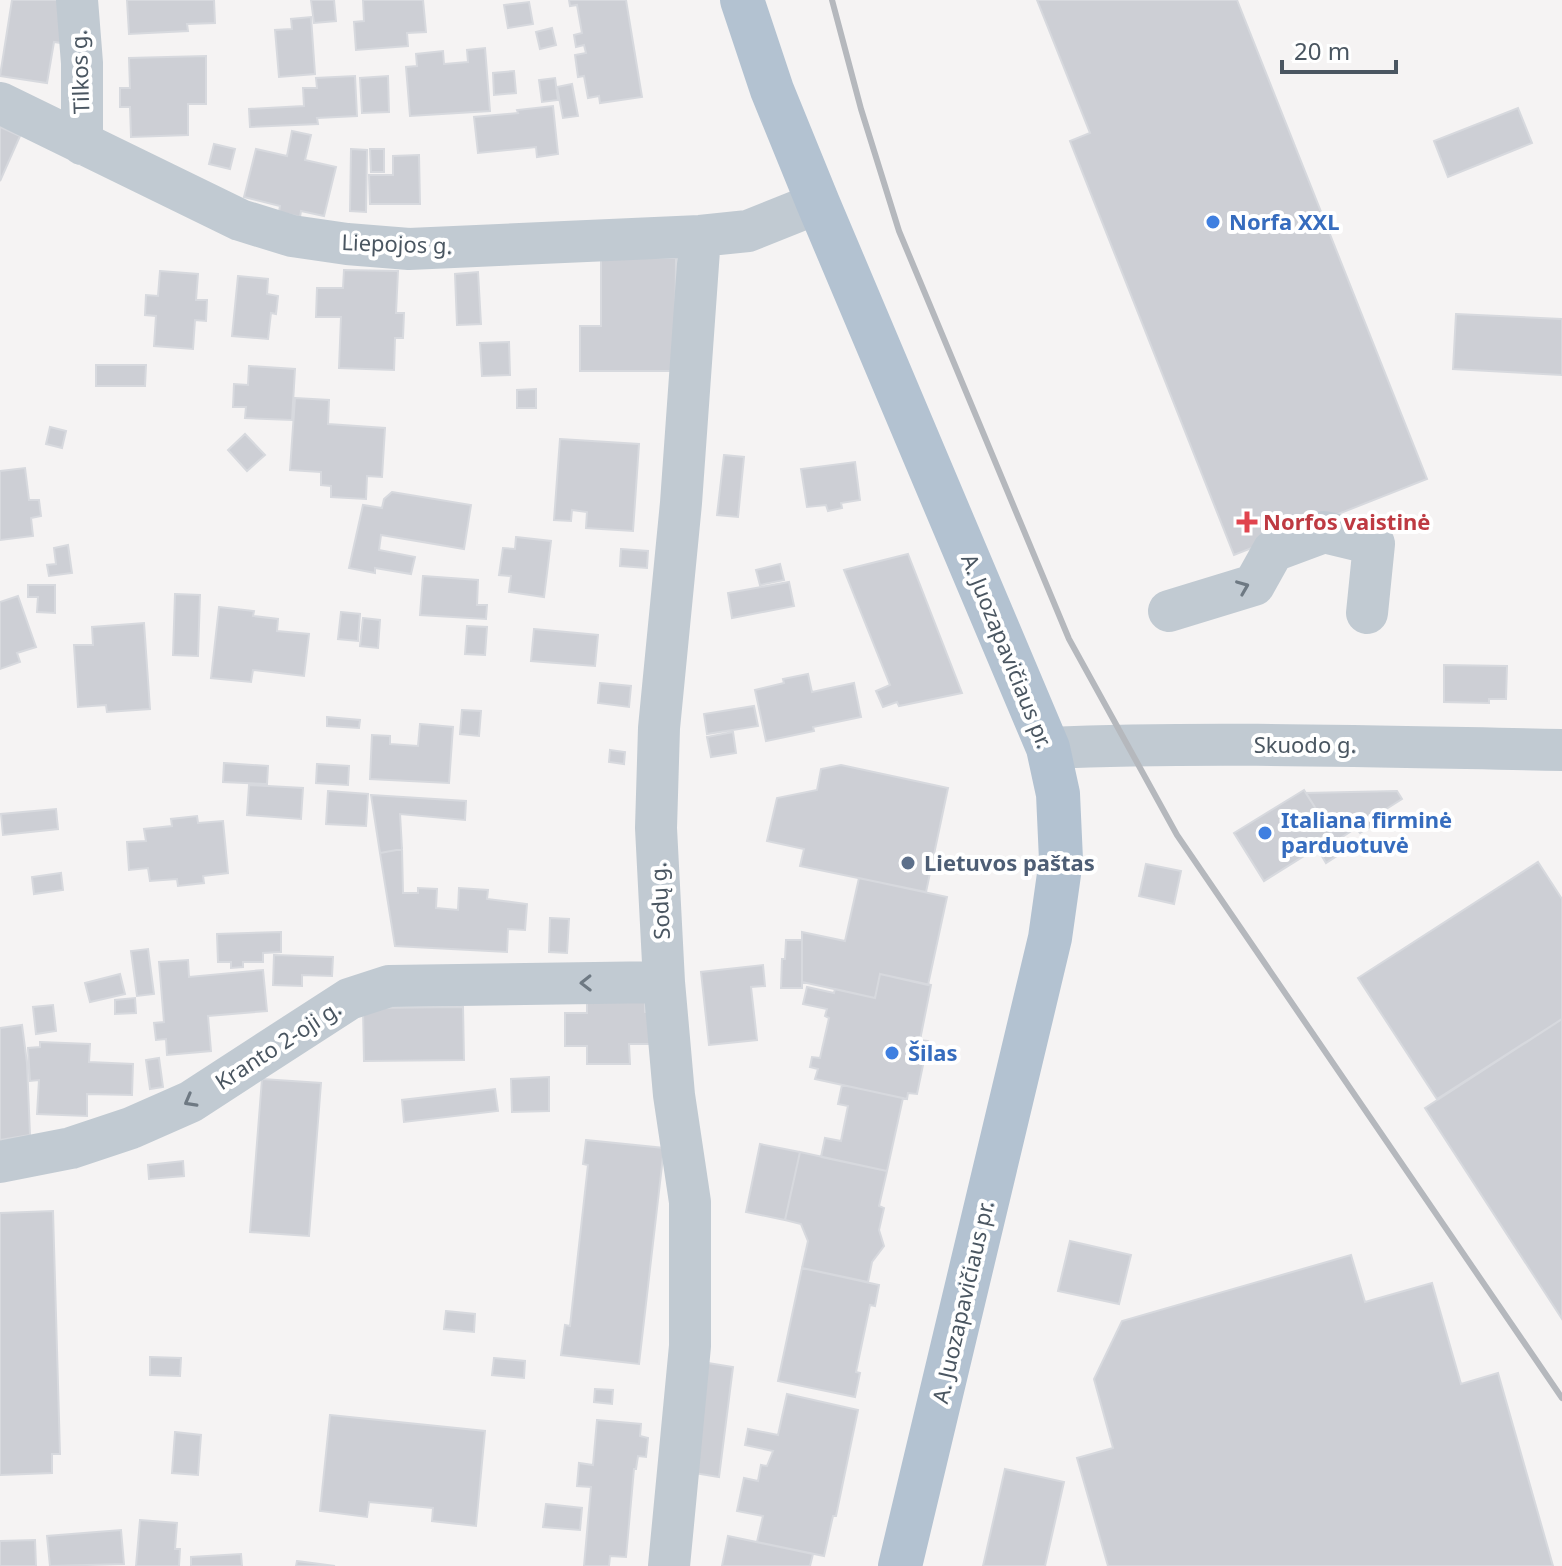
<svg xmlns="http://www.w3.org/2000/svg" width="1562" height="1566" font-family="'Noto Sans',sans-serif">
  <rect width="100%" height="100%" fill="#f5f3f3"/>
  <path fill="#cdcfd5" stroke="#d7d9de" stroke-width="2" d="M12,0H61L68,44L54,42L47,83L0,76Z
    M127,0H214L215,23L187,24L188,31L129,34Z
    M311,0H334L336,21L314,23Z
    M363,0H423L426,32L407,33L408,46L356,50L354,22L364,21Z
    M569,0H626L642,97L600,103L599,96L588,98L584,76L578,77L575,55L586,53L584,45L576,47L574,35L582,33L577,5L570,6Z
    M1037,0H1237L1427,479L1234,555L1070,141L1090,133Z
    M529,2L533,24L508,28L504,5Z
    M311,17L315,74L279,77L275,30L292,29L291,19Z
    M552,28L556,45L540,49L536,32Z
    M485,48L490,111L410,116L406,67L417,66L416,54L443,51L444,64L468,62L467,50Z
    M206,56V104H188V135L131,137L130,107H120V88H130L129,58Z
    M514,71L516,93L494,95L493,73Z
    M355,76L357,116L317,118L318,124L250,127L249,109L304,106L303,88H317L316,78Z
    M388,76L389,112L362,113L360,78Z
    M555,78L558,100L542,102L539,80Z
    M572,84L578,116L563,118L557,87Z
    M553,106L558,154L537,157L536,147L478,153L474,117L518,113L517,110Z
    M1518,108L1532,143L1448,177L1434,141Z
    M0,127L20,136L0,181Z
    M292,131L311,135L305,160L336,167L324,216L301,211L300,217L279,212L280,206L244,197L256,149L287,156Z
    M214,144L235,149L230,169L209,164Z
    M351,149L367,150L366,212L350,211Z
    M370,149H384V172H371Z
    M419,155L420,204H370L369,175H393V156Z
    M601,258H676L675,371H580V326H601Z
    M344,270L398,271L396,313H404L403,338H395L394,370L339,368L341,317H316L317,288H343Z
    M160,271L198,274L196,300H207L206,321L195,320L193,349L154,346L156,316L145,315L146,295L158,296Z
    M478,272L481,324L457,325L455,274Z
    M238,276L268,279L267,294L278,296L276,314L271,313L268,339L232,336Z
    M1456,314L1562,319V375L1453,369Z
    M509,342L510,375L482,376L480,343Z
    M96,365H146L145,386H96Z
    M249,366L295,369L292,420L245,418L246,407H233L234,384L248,385Z
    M536,389V408H517V390Z
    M295,398L329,400L328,424L385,428L382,477L367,476L366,499L331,497V486L321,485V472L290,470Z
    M50,427L66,431L62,448L46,444Z
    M245,434L265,455L247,471L228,450Z
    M560,439L639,444L633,531L586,528L587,512L572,510L571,521L554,520Z
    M724,455L744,457L738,517L717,515Z
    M855,462L860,500L841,503L842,508L828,511L826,505L807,507L801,469Z
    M25,468L29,500H39L41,516L31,518L33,536L0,540V471Z
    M392,492L471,505L464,549L381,535L379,550L415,557L411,574L375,568V573L349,568L363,505L382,508L384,499Z
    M516,537L551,541L544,597L509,592L511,576L499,575L503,548L515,549Z
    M68,545L72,573L49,576L47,565L56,564L54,548Z
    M621,549L648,551L647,568L620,566Z
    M908,554L962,693L899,706L897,702L883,707L876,691L890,685L844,570Z
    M780,564L784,580L760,585L756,570Z
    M423,576L478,580L477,605H487L486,619L420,615Z
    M789,582L794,606L732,618L728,593Z
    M28,585H55V613L37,612L38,597H28Z
    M175,594L200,595L198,656L173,655Z
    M18,596L36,647L17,653L20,662L0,669V602Z
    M219,607L254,611L253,616L278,619L277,631L309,634L304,676L253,670L251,682L211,678Z
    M341,612L360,614L358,641L338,639Z
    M363,618L380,620L378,648L360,646Z
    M144,623L150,709L107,712L106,705L78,707L74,645H93L92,627Z
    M467,626L487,627L485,655L465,654Z
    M534,629L598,635L595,666L531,661Z
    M1444,665L1507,666L1506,699H1489V703L1444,702Z
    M808,674L812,692L854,683L861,717L813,727L814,731L766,741L755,690L784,683L783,679Z
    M600,683L631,686L629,707L598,703Z
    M754,706L758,726L707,734L704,714Z
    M462,710L481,711L479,736L460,734Z
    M327,717L360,720L359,728L327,726Z
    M420,724L453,727L449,783L370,779L372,735L390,736V744L418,746Z
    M733,732L736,753L711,757L707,737Z
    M610,750L625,752L624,764L609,762Z
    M224,763L268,766L267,784L223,782Z
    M317,764L349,766L348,785L316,783Z
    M841,765L948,788L926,892L800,866L804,849L767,841L777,798L817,790L821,769Z
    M249,785L303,788L301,819L247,815Z
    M1304,790L1343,852L1326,863L1317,848L1264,881L1234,833Z
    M328,791L368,794L366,826L326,824Z
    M1397,791L1402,799L1380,813L1384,818L1360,833L1356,828L1336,841L1306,793Z
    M371,795L466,801L465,820L400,814L402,849L380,853Z
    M56,809L58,829L3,835L1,814Z
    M197,816L198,823L223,821L228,873L203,876L204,883L178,886L177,879L150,881L148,868L129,870L127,842L146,841L144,829L172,826L171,819Z
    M402,849L403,893H418V888L437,889L436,908L458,910L459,888L488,890L487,899L527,904L525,930L508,929L507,952L395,946L380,853Z
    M1538,862L1562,899V1019L1437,1099L1358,978Z
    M1146,864L1181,871L1174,904L1139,896Z
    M61,873L63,890L34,894L32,877Z
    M859,878L947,897L928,985L880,974L875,998L802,982V932L845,941Z
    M550,918L569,919L567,953L549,952Z
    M281,932V952L263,953V962H243V967L231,968V962H218L217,934Z
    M786,940H802V988H781L782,959H785Z
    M148,949L154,994L137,996L131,951Z
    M274,955L333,957L332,976L302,975V986L273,985Z
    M188,960L189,977L263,970L267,1011L208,1016L211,1051L167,1055L166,1039L156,1040L154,1023L164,1022L159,962Z
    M763,965L765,986L751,987L757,1040L709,1045L701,972Z
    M120,974L125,994L90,1002L85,983Z
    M880,974L931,985L920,1040L928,1041L917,1094L908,1093L907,1099L815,1079L818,1069L810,1067L812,1057L820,1058L829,1018L825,1016L827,1009L803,1004L807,987L834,993L835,989L875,998Z
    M135,998L136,1013L115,1014V1000Z
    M587,999H645V1012L650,1013V1044H629L630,1064H587V1046H565V1013H587Z
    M53,1005L56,1031L36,1034L33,1007Z
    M463,1007L464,1060L364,1061L363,1008Z
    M1562,1019V1319L1425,1108Z
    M22,1025L27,1063L30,1135L0,1140V1028Z
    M40,1042L90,1044L89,1062L133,1064L132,1095L87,1094V1116L37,1114L39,1080L30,1081L28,1048L40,1047Z
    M159,1058L163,1087L150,1089L146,1060Z
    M549,1077V1111L512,1112L511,1079Z
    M262,1079L321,1083L309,1236L250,1232Z
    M842,1085L903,1098L887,1171L821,1157L825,1138L841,1141L848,1106L838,1104Z
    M495,1089L498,1111L404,1122L402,1100Z
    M586,1140L664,1148L639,1364L561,1355L565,1325L570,1326L588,1165L583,1164Z
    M760,1144L800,1152L785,1220L746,1212Z
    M800,1152L887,1171L879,1206L884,1208L879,1230L884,1246L872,1262L868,1282L802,1268L808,1241L801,1224L785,1220Z
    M183,1161L184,1176L149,1179L148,1165Z
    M53,1211L60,1454H52V1473L0,1475V1213Z
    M1070,1241L1131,1255L1119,1304L1058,1291Z
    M1351,1255L1365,1302L1432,1283L1461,1384L1498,1373L1553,1566H1108L1077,1458L1113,1448L1094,1379L1122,1321Z
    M802,1268L879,1285L875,1306L870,1305L856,1372L860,1373L855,1397L778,1381Z
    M446,1311L475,1314L474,1332L444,1329Z
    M150,1357L181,1358L180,1376L150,1375Z
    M494,1358L525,1361L524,1378L492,1375Z
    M708,1363L733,1367L719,1477L694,1473Z
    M595,1389L613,1390L612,1404L594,1402Z
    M787,1394L858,1410L836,1516H833L824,1556L757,1542L763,1516L737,1511L744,1478L758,1481L761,1465L767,1466L773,1451L745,1445L748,1429L778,1435Z
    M330,1415L485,1431L476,1526L432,1521L433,1508L369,1502L367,1517L320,1511Z
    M597,1420L641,1424L640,1436L648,1438L646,1457L638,1456L636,1469H634L626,1557L610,1556L609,1566H584L591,1487L577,1486L579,1463L593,1465Z
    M175,1432L201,1435L198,1475L172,1473Z
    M1005,1469L1064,1482L1045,1566H983Z
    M546,1504L582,1508L580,1530L543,1527Z
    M140,1520L177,1523L175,1549H180L179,1566H136Z
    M121,1530L124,1564L50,1566L47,1536Z
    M728,1536L813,1554L810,1566H722Z
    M35,1540L36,1566H0V1541Z
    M241,1554L242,1566H191V1557Z
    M297,1561L335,1566H296Z"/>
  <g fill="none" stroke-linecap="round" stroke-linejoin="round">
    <path stroke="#c1cad2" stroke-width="42" d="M77,0L82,63V144
      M0,103L240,220L292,236L347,244L409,249L700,236L748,231L818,203
      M1169,611L1254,585L1273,551L1324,532L1374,544L1367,613
      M1048,748C1219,741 1391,747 1562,750
      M0,1162L71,1148L131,1128L190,1102L349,999L389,986L664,982
      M669,1566L690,1346V1202L674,1095L664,982L656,828L659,728L681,503L700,236"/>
    <path stroke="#b3c2d1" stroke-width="44" d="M742,0L772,90L818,203L1048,748L1058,794L1061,860L1050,938L900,1566"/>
    <path stroke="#b5b8bd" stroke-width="6" d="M832,0L861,109L899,231L1069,639L1177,835L1562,1398"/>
  </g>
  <defs><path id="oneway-chevron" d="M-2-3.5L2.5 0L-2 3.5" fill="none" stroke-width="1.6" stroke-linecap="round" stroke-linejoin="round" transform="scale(2)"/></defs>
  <g stroke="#6e7983">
    <use href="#oneway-chevron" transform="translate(1243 587) rotate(-22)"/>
    <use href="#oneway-chevron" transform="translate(586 983) rotate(179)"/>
    <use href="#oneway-chevron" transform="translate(190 1101) rotate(151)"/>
  </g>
  <g fill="#3f7fe0" stroke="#fff" stroke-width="3">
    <circle cx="1213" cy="222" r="8"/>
    <circle cx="1265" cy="833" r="8"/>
    <circle cx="892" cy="1053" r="8"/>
  </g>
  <path fill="#e0444e" stroke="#fff" stroke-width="3" d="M1243 510h8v8h8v8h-8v8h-8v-8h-8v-8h8z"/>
  <circle fill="#5c6f8a" stroke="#fff" stroke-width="3" cx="908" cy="863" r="8"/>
  <g text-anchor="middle" stroke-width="8" stroke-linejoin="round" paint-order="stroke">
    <g font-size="22" fill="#4a5661" stroke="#fff">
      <text transform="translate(80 72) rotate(-92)" y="8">Tilkos g.</text>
      <text transform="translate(397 244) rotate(2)" y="8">Liepojos g.</text>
      <text transform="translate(1007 651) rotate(68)" y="8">A. Juozapavičiaus pr.</text>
      <text x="1305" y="753">Skuodo g.</text>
      <text transform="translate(660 901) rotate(-93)" y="8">Sodų g.</text>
      <text transform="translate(278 1045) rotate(-33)" y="8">Kranto 2-oji g.</text>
      <text transform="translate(963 1302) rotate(-77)" y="8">A. Juozapavičiaus pr.</text>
    </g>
    <g font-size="22" font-weight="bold" fill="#366cbe" stroke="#fff" text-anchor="start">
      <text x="1229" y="230">Norfa XXL</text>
      <text x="1281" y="828">Italiana firminė<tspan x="1281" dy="25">parduotuvė</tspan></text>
      <text x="908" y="1061">Šilas</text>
    </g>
    <g font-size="22" font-weight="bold" fill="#be3a42" stroke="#fff" text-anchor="start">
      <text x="1263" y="530">Norfos vaistinė</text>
    </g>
    <g font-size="22" font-weight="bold" fill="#4e5e75" stroke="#fff" text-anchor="start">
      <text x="924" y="871">Lietuvos paštas</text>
    </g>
  </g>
  <path d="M1282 60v12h114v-12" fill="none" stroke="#4a5661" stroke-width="4"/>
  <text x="1294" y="60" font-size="24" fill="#4a5661" stroke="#ffffff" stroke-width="6" paint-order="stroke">20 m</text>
</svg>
